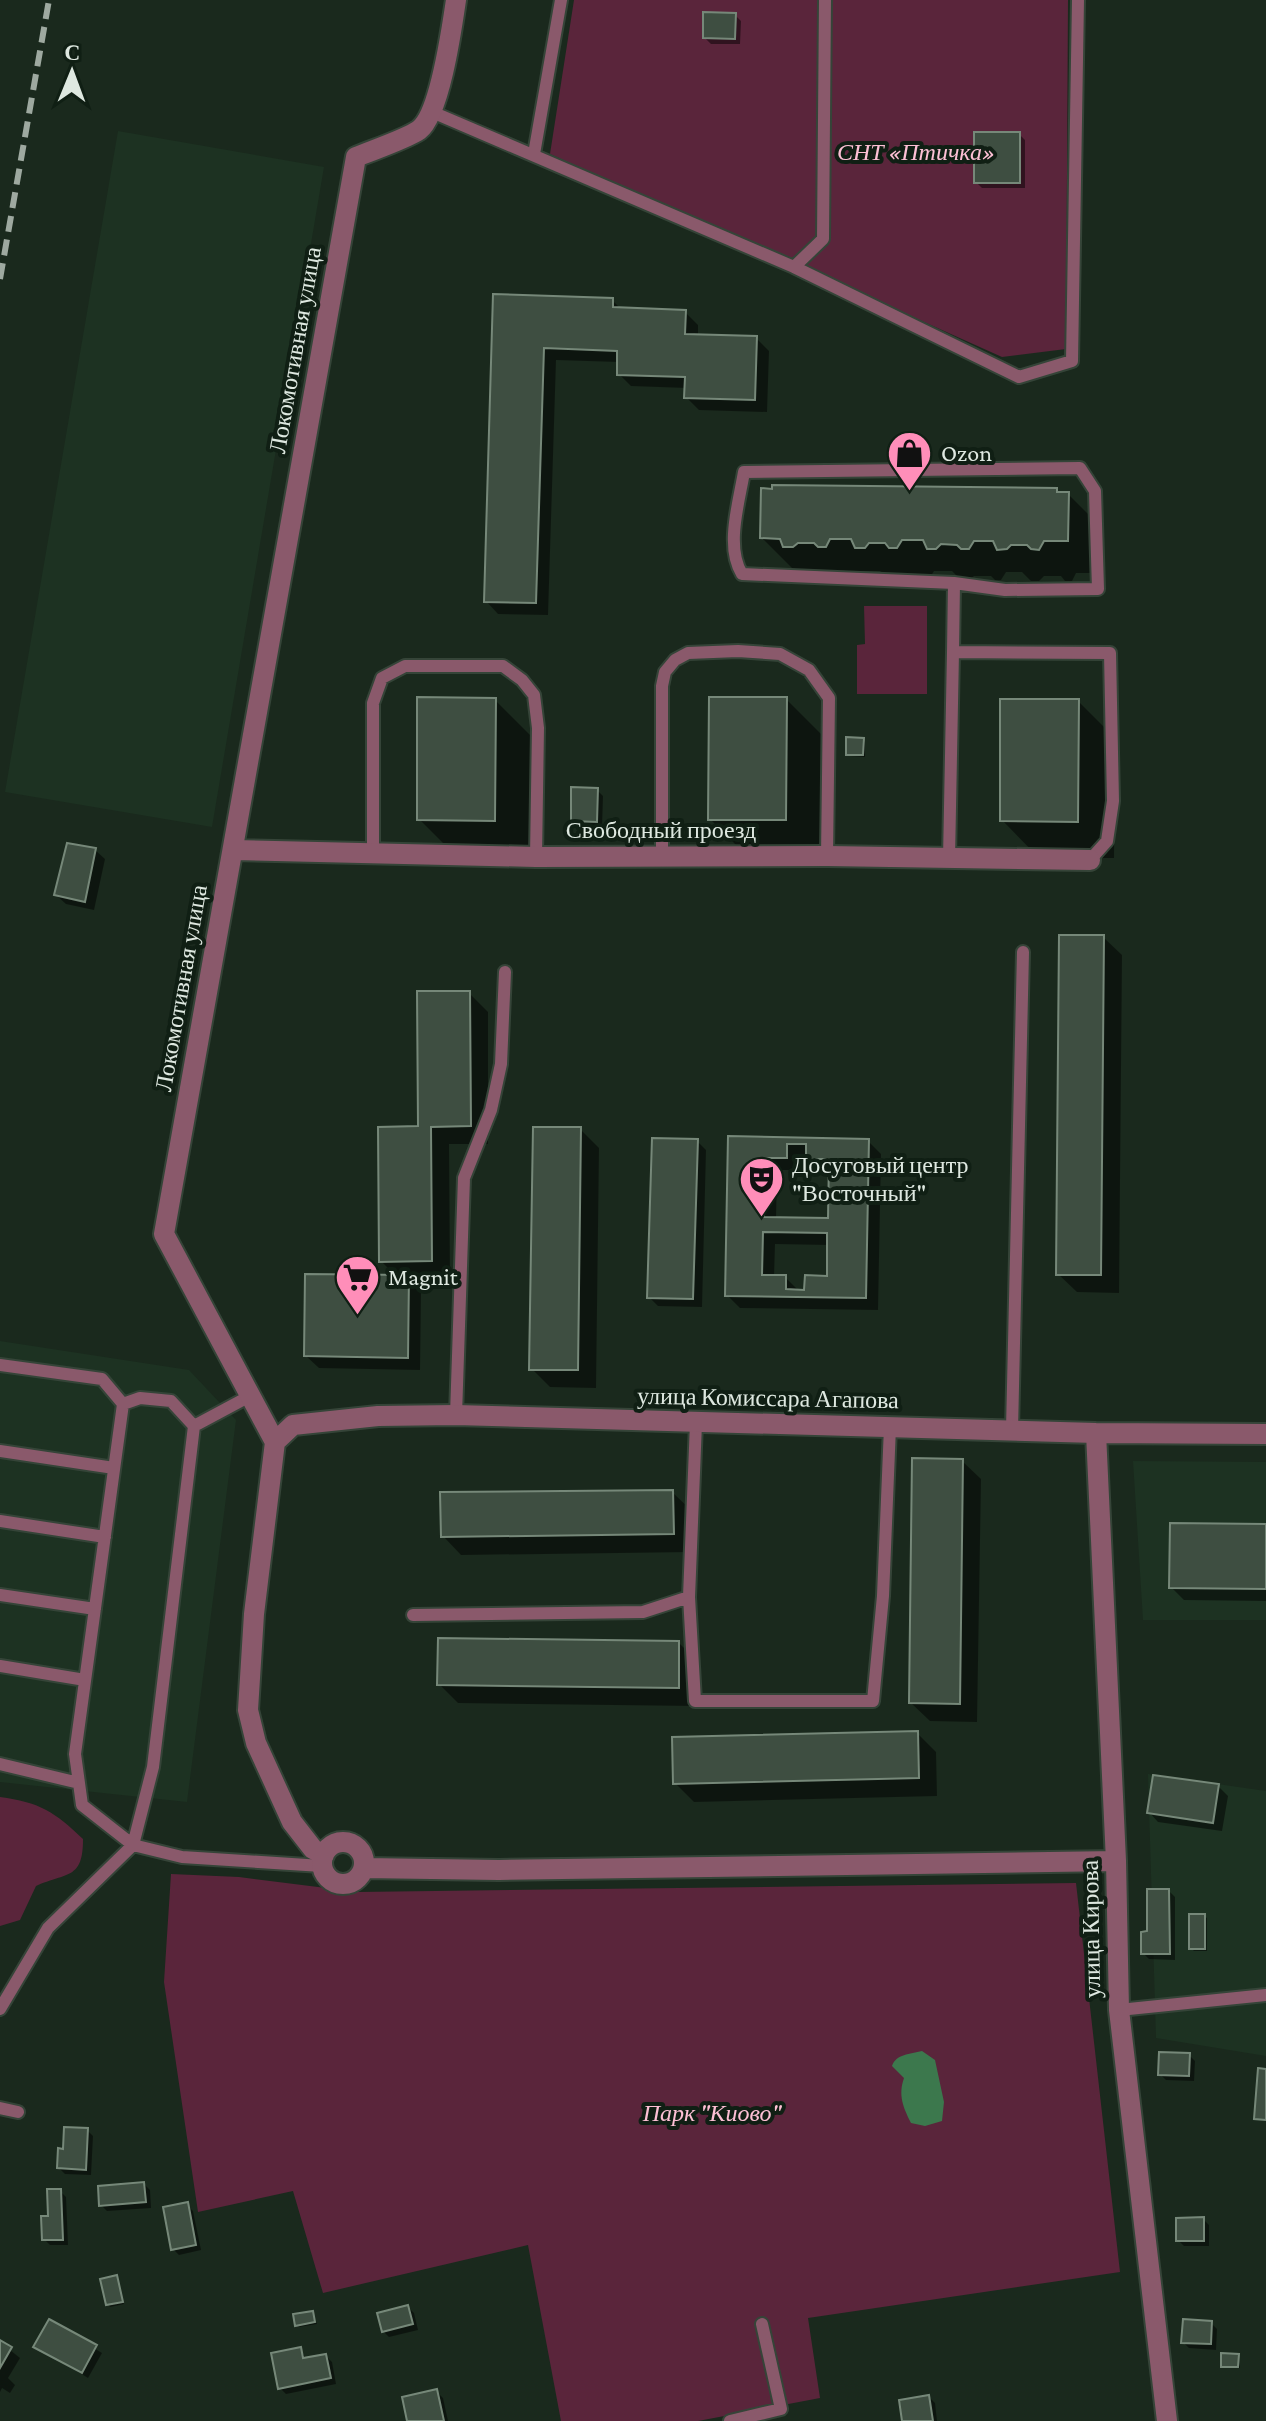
<svg xmlns="http://www.w3.org/2000/svg" width="1266" height="2421" font-family="'Crimson Pro',serif">
  <rect width="100%" height="100%" fill="#1a291d"/>
  <path fill="#1d3222" d="M118,131L324,167L212,827L5,792Z
    M0,1341L189,1370L236,1420L187,1802L0,1782Z
    M1133,1461L1266,1462V1620H1143Z
    M1148,1774L1266,1791V2056L1156,2038Z"/>
  <path fill="#5a253b" d="M574,0H1068L1066,349L1002,357L550,154Z
    M864,606H927V694H857V645L865,644Z
    M0,1797C39,1802 55,1812 83,1839C83,1880 67,1872 36,1886L20,1920L0,1926Z
    M171,1874L239,1877L358,1892L1076,1883L1120,2272L808,2318L820,2398L698,2421H561L528,2245L323,2293L293,2191L198,2212L164,1982Z"/>
  <path fill="#3c784d" d="M922,2051L935,2060L944,2102L942,2121L925,2126L911,2123C903,2107 898,2095 904,2078L892,2066C896,2054 910,2054 922,2051Z"/>
  <path fill="#0007" fill-rule="evenodd" d="M735,15L741,21L740,44H711L705,38Z
    M1019,134L1025,140V188H982L976,182Z
    M495,296L612,300L622,310L685,312L698,325V336L756,338L769,351L767,412L699,410L686,397L687,388L631,386L619,374V362L556,360L548,615L498,614L486,601Z
    M1057,490L1061,494H1068L1100,526L1099,573H1076L1072,581H1065L1061,576H1044L1039,581H1031L1022,572H1006L1001,580H995L991,576H974L969,580H961L952,571H934L929,579H924L919,575H902L889,579L880,571H862L858,578H818L809,570H794L762,538Z
    M786,699L823,736V857L747,856L710,819Z
    M495,700L532,737V857L456,856L419,819Z
    M1078,701L1115,738L1114,858H1039L1002,820Z
    M863,740L865,742V757L850,756L848,754Z
    M597,790L603,796L602,827L579,826L573,820Z
    M95,850L105,859L94,910L66,904L56,895Z
    M1103,937L1122,955L1119,1293L1077,1292L1058,1274Z
    M469,993L488,1012V1144H449L450,1279H410L421,1290L420,1370L319,1368L306,1356L397,1277L381,1261L420,1128Z
    M580,1129L599,1148L596,1388L550,1387L532,1369Z
    M730,1139L868,1141L881,1154L878,1310L740,1308L727,1295ZM799,1156H808L821,1171H831L830,1220L776,1219L777,1170H799ZM775,1244L829,1245V1278L806,1292L798,1290L785,1277H774Z
    M697,1141L706,1150L702,1307L658,1306L649,1297Z
    M962,1461L981,1479L977,1722L930,1721L911,1703Z
    M672,1492L691,1510L692,1552L461,1555L443,1536Z
    M1266,1526V1601L1184,1600L1171,1587Z
    M679,1643L697,1661V1706L458,1703L439,1684Z
    M917,1733L936,1752L937,1796L694,1802L675,1783Z
    M1218,1786L1228,1796L1222,1831L1158,1822L1149,1812Z
    M1169,1891L1175,1897V1960L1149,1959L1143,1953Z
    M1204,1916L1207,1918V1951H1194L1191,1948Z
    M1189,2055L1195,2061L1194,2081L1166,2080L1160,2074Z
    M87,2130L93,2136L91,2175L65,2174L59,2168L65,2151Z
    M144,2184L150,2190L151,2208L107,2211L101,2205Z
    M60,2191L66,2197L68,2245H50L44,2239Z
    M187,2205L193,2211L201,2250L179,2255L173,2249Z
    M1203,2219L1209,2225V2246H1184L1178,2240Z
    M116,2277L124,2304L110,2307L108,2304Z
    M408,2307L414,2313L418,2330L389,2337L383,2331Z
    M313,2313L317,2324L299,2327L297,2325Z
    M49,2321L102,2353L88,2378L36,2346Z
    M1211,2323L1217,2329L1216,2350L1189,2348L1183,2342Z
    M0,2342L20,2358L8,2378L15,2385L10,2393L2,2388L0,2392Z
    M300,2350L307,2360L326,2356L332,2362L336,2384L286,2394L280,2388Z
    M1238,2356L1240,2368H1225L1223,2366Z
    M437,2392L443,2398L448,2421H409Z
    M929,2397L935,2403L937,2421H904Z"/>
  <path fill="#3e4e41" stroke="#768879" stroke-width="2" fill-rule="evenodd" d="M703,12L736,13L735,39L703,38Z
    M974,132H1020V183H974Z
    M493,294L613,298V307L686,310L685,334L757,336L755,400L684,398L685,377L617,375V351L544,348L536,603L484,602Z
    M772,485L1057,488V492H1069L1068,541H1044L1039,550L1031,549L1027,545H1011L1007,549L997,550L993,541H974L969,549H961L957,545L941,544L936,549H927L923,540H902L897,548H889L885,543H869L865,548H855L851,539H830L826,547H818L814,543H798L793,547H783L780,539L760,538L761,488L772,489Z
    M417,697L496,698L495,821L417,820Z
    M709,697H787L786,820H708Z
    M1000,699H1079L1078,822L1000,821Z
    M846,737L864,738L863,755H846Z
    M571,787L598,788L597,822L571,821Z
    M67,843L96,848L85,902L54,895Z
    M1059,935H1104L1101,1275H1056Z
    M417,991H470L471,1126L431,1127L432,1261L379,1262L378,1127L418,1126Z
    M533,1127H581L578,1370H529Z
    M728,1136L869,1139L866,1298L725,1296ZM787,1144H806V1159H829L828,1218L764,1217L765,1158H787ZM763,1232L827,1233V1276L805,1275L804,1290L786,1289V1275H762Z
    M652,1138L698,1139L693,1299L647,1298Z
    M305,1274L409,1275L408,1358L304,1356Z
    M912,1458L963,1459L960,1704L909,1703Z
    M673,1490L674,1534L441,1537L440,1492Z
    M1170,1523L1266,1524V1589L1169,1588Z
    M438,1638L679,1641V1688L437,1685Z
    M918,1731L919,1778L673,1784L672,1737Z
    M1153,1775L1219,1784L1213,1823L1147,1813Z
    M1147,1889H1169L1170,1954H1141V1932L1147,1931Z
    M1189,1914H1205V1949H1189Z
    M1159,2052L1190,2053L1189,2076L1158,2075Z
    M1258,2068L1266,2069V2120L1254,2119Z
    M64,2127L88,2128L86,2170L57,2168L58,2148L63,2149Z
    M144,2182L146,2202L99,2206L98,2186Z
    M47,2189H61L63,2240H42L41,2216H48Z
    M188,2202L196,2245L171,2250L163,2207Z
    M1204,2217V2241H1176V2218Z
    M117,2275L123,2302L106,2305L100,2279Z
    M408,2305L413,2324L382,2332L377,2313Z
    M313,2311L315,2322L295,2326L293,2314Z
    M49,2319L97,2345L82,2373L33,2347Z
    M1183,2319L1212,2321L1211,2344L1181,2343Z
    M0,2340L12,2347L0,2368Z
    M301,2347L303,2358L326,2354L331,2378L278,2389L271,2353Z
    M1221,2353L1239,2354L1238,2367H1221Z
    M437,2389L444,2421H407L402,2397Z
    M929,2395L933,2421H902L899,2400Z"/>
  <g fill="none" stroke-linecap="round" stroke-linejoin="round">
    <defs>
      <path id="lane" d="M432,112L794,267L823,239L825,0
        M534,154L561,0
        M794,267L1019,377L1072,361L1078,0
        M953,652L954,583L1005,590L1098,589L1095,491L1080,468L744,472C739,502 725,547 742,574L954,583
        M373,852V703L382,678L405,666H503L522,680L534,695L538,728L536,857
        M662,856V686L665,672L675,660L688,653L738,651L780,654L809,670L829,698L827,856
        M949,859L953,652L1110,653L1113,801L1107,841L1090,860
        M0,1365L102,1379L123,1404
        M250,1396L194,1426L153,1767L133,1845L182,1857L322,1866
        M123,1404L140,1398L171,1401L194,1426
        M456,1415L464,1178L491,1110L501,1064L505,972
        M1012,1430L1023,952
        M0,1451L114,1468
        M0,1521L105,1537
        M0,1595L95,1609
        M689,1597L695,1701H873L883,1596L890,1427
        M413,1615L643,1612L689,1597L696,1423
        M0,1666L85,1680
        M0,1764L79,1783
        M0,2009L48,1928L133,1845L82,1805L75,1754L123,1404
        M1119,2010L1266,1995
        M0,2108L18,2112
        M730,2421L781,2409L762,2324"/>
      <path id="street" d="M233,850L536,857L827,856L1090,860
        M1096,1433L1116,1861L1119,2010L1167,2421
        M275,1442L293,1425L378,1416L456,1415L1096,1433L1266,1434
        M322 1863a21 21 0 1 1 42 0a21 21 0 1 1-42 0Z
        M324,1855L313,1849L292,1822L256,1743L248,1710L254,1614L275,1442L164,1234L356,157C373,150 406,139 419,130C440,114 452,27 456,0
        M364,1868L499,1870L1116,1861"/>
    </defs>
    <use href="#lane" stroke="#354438" stroke-width="16"/>
    <use href="#street" stroke="#354438" stroke-width="24"/>
    <use href="#lane" stroke="#8a596b" stroke-width="12"/>
    <use href="#street" stroke="#8a596b" stroke-width="20"/>
    <path stroke="#9ea9a0" stroke-width="6" stroke-dasharray="16 8" stroke-linecap="butt" d="M0,279L49,0"/>
  </g>
  <defs>
    <symbol id="shop-pin" viewBox="-11 -11 22 30"><path d="M0 17L-7.5 6A9.5 9.5 0 1 1 7.5 6Z" fill="#ff8eb9" stroke="#101f14"/><path d="M-5-2.5h2.3a2.7 3.5 0 0 1 5.4 0H5L5.5 6h-11ZM-1.5-2.5h3a1.5 2.3 0 0 0-3 0Z" fill="#111"/></symbol>
    <symbol id="theatre-pin" viewBox="-11 -11 22 30"><path d="M0 17L-7.5 6A9.5 9.5 0 1 1 7.5 6Z" fill="#ff8eb9" stroke="#101f14"/><path d="M-5-5.5Q0-4 5-5.5V0Q5 5 0 6Q-5 5-5 0ZM-3.3-2.5H-1v1.5H-3.3ZM1-2.5H3.3v1.5H1ZM-2.8 1Q0 5.5 2.8 1Z" fill="#111"/></symbol>
    <symbol id="supermarket-pin" viewBox="-11 -11 22 30"><path d="M0 17L-7.5 6A9.5 9.5 0 1 1 7.5 6Z" fill="#ff8eb9" stroke="#101f14"/><path d="M-6-5.5h2.5l.6 2H6L4.5 2H-2.5L-4.4-4H-6ZM-1.5 3.2a1.3 1.3 0 1 0 .1 0ZM3 3.2a1.3 1.3 0 1 0 .1 0Z" fill="#111"/></symbol>
  </defs>
  <g fill-rule="evenodd">
    <use href="#shop-pin" x="884" y="428" width="51" height="69"/>
    <use href="#theatre-pin" x="736" y="1154" width="51" height="69"/>
    <use href="#supermarket-pin" x="332" y="1252" width="51" height="69"/>
  </g>
  <g text-anchor="middle" stroke-width="8" stroke-linejoin="round" paint-order="stroke">
    <g font-size="24" font-style="italic" fill="#fdc0d5" stroke="#101f14">
      <text x="916" y="160">СНТ «Птичка»</text>
      <text x="712" y="2121">Парк "Киово"</text>
    </g>
    <g font-size="24" fill="#dee8e0" stroke="#101f14">
      <text transform="translate(295 350) rotate(-80)" y="8">Локомотивная улица</text>
      <text x="661" y="838">Свободный проезд</text>
      <text transform="translate(181 988) rotate(-80)" y="8">Локомотивная улица</text>
      <text transform="translate(768 1398) rotate(1)" y="8">улица Комиссара Агапова</text>
      <text transform="translate(1091 1929) rotate(-91)" y="8">улица Кирова</text>
    </g>
    <g font-size="24" fill="#dee8e0" stroke="#101f14" text-anchor="start">
      <text x="941" y="461">Ozon</text>
      <text x="792" y="1173">Досуговый центр<tspan x="792" dy="28">"Восточный"</tspan></text>
      <text x="388" y="1285">Magnit</text>
    </g>
  </g>
  <g transform="translate(72 72) rotate(1)" stroke="#101f14" stroke-width="6" paint-order="stroke">
  <path d="M0-6L14 30L0 20L-14 30Z" fill="#dee8e0"/>
  <text y="-12" font-size="22" font-weight="bold" text-anchor="middle" fill="#dee8e0">С</text>
  </g>
</svg>
